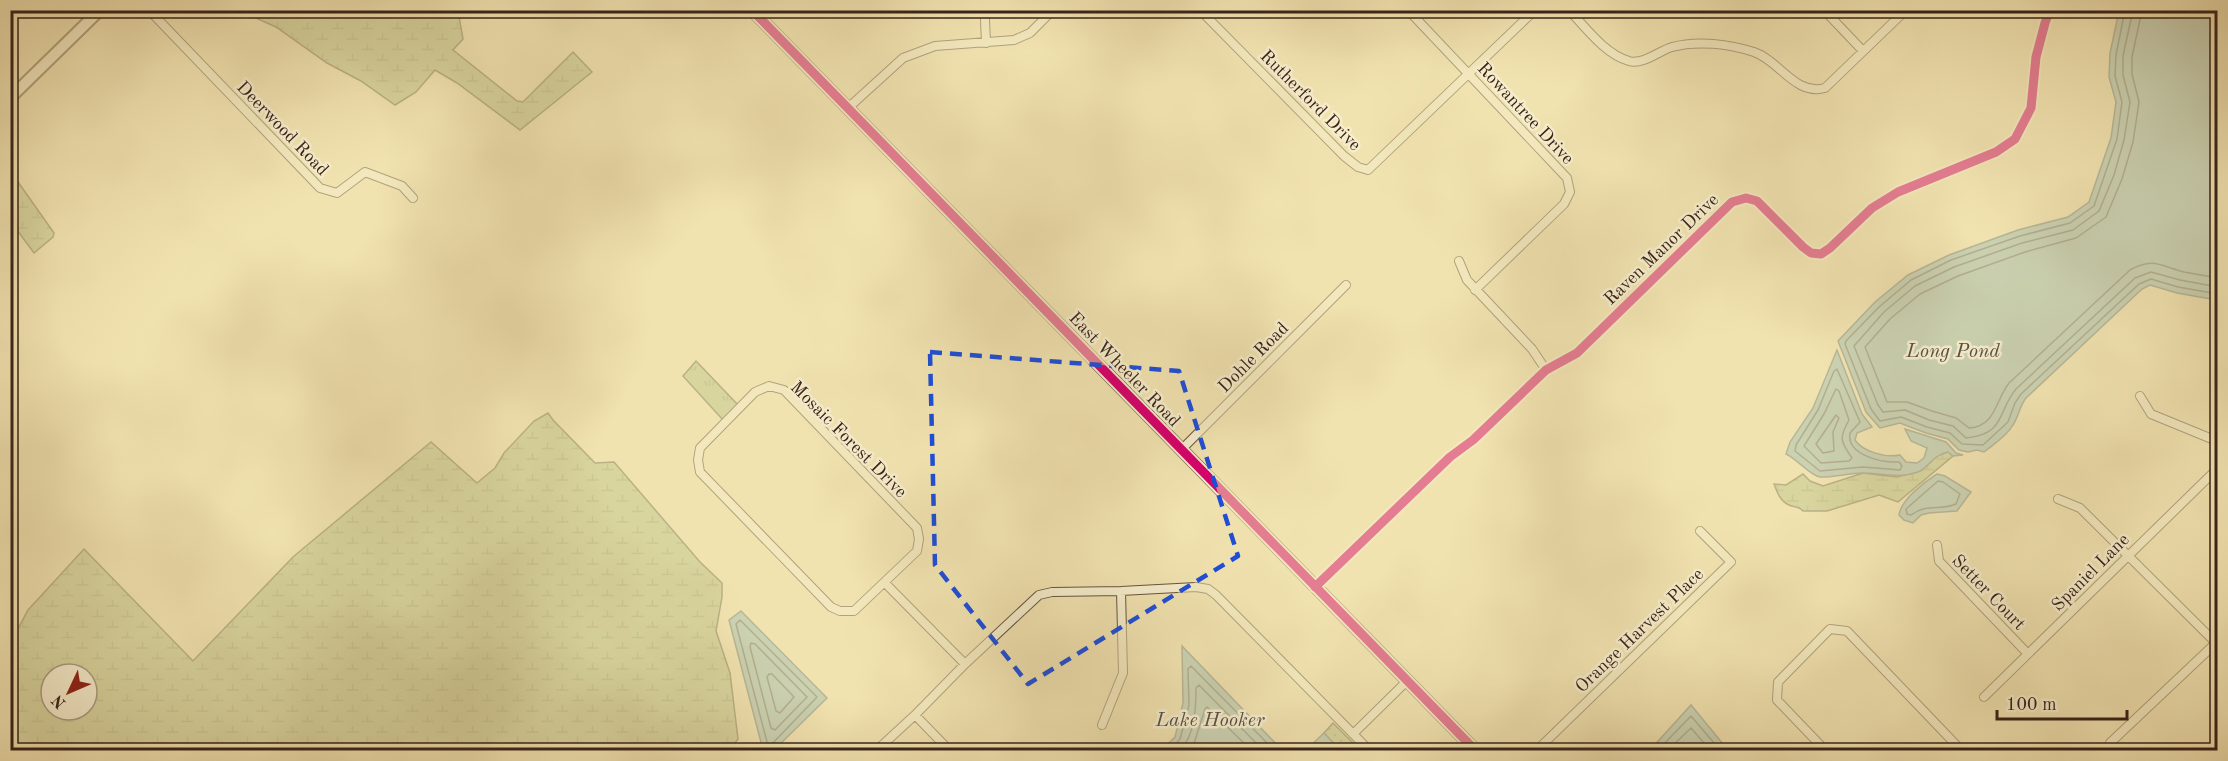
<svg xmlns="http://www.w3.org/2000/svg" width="2228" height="761" font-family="'Old Standard TT',serif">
  <defs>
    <pattern id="grass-dots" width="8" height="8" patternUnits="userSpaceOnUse" patternTransform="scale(1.5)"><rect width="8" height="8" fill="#bcc38a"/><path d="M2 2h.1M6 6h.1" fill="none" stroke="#a2a776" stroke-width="1.8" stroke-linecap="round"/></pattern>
    <pattern id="wetland-marsh" width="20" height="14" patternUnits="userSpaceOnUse" patternTransform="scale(1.5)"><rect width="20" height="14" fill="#bcc38a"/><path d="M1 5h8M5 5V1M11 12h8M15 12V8" fill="none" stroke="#a2a776"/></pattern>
    <pattern id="park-tufts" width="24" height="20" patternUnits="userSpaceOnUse" patternTransform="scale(1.5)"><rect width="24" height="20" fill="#bcc38a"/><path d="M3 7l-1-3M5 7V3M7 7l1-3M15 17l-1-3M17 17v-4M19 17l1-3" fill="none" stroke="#a2a776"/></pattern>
  </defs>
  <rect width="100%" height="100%" fill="#f1e3b0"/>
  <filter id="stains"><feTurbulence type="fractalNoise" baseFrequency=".00333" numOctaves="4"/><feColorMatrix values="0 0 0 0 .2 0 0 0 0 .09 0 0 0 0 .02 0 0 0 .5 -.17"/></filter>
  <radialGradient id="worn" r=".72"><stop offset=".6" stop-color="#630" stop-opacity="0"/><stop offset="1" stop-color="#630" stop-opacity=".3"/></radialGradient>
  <path fill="url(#grass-dots)" stroke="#7a7352" stroke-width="1.5" d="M1333,723L1357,747L1354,750H1340L1324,733Z"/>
  <path fill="url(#wetland-marsh)" stroke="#7a7352" stroke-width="1.5" fill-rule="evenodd" d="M240,11H458L463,39L453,50L517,101L523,102L573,52L592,72L520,130L457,83L435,70L416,92L395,105L361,81L327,63L276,27Z
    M11,172L54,233L53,237L34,253L11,222Z
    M548,413L553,420L595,463L614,462L700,562L722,583V597L716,631L730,673L738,739L730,750H11V642L28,610L84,549L193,661L293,557L431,442L477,483L495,468L504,453L534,421ZM51,674H87V710H51Z
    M1948,452L1953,456L1898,502L1879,495L1827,511H1803C1798,505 1795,508 1789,505C1780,501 1777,492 1774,484L1786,485L1803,474L1810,481L1823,486L1863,473L1897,477L1920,471L1937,455Z"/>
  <path fill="url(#park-tufts)" stroke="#7a7352" stroke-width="1.5" d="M696,361L739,406L723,420L683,376Z"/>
  <path fill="#9dbcb4" stroke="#757f76" stroke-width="1.5" d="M2119,11H2217V300L2177,293L2150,285L2142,289L2026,398C2019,407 2019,416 2013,425C2007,436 1994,444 1984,452L1977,450L1968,452L1959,450L1948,439L1926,433L1900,423L1880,428L1866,412L1838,341L1875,302L1908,275L1949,255L2018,230L2068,217L2089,202L2111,138L2116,102L2109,77L2110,53Z
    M1837,350L1862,414L1872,427L1857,433L1855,440C1863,452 1886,458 1900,455L1906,462L1917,463L1924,458L1927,448L1911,441L1905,429L1946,442L1956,453L1963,455L1953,456L1948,452C1931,456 1930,467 1918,472C1898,479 1882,473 1862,473C1850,473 1829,478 1820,477C1811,476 1797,459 1786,454L1790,442L1813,408Z
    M1937,474L1945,476L1971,492L1957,511L1929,513L1921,515L1913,523L1904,520L1899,515C1901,500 1924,482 1937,474Z
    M741,611L827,698L774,750H763L729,620Z
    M1182,646L1282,750H1164V748L1175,737L1183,703Z
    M1691,705L1728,750H1650Z
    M1324,733L1340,750H1306Z"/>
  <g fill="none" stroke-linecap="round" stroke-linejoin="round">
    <path stroke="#6a7066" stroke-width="1.5" d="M2125,10L2116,55L2115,76L2122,102L2117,139L2094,206L2070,223L2020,236L1951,260L1911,280L1879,307L1846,341L1845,344L1871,409L1880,421L1901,417L1927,427L1950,433L1962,444L1983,445L2008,422L2015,403L2021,394L2139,284L2151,279L2178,287L2218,294
      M2133,10L2123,56V75L2130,102L2124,140L2114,175L2099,211L2073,230L2022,243L1954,267L1915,286L1884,312L1854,346L1878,405L1883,412L1905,410L1929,420L1953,426L1966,438C2006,434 1997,412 2016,389L2135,278L2151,272L2180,280L2218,287
      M2142,10L2132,57V74L2139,102L2133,142L2122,179L2106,217L2076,238L2025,252L1958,276L1920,294L1890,319L1865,347L1887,402H1907L1932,411L1956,418L1969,428C1996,426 1995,401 2009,383L2130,270C2153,257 2161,266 2184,272C2195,274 2207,276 2218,278
      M1837,369L1860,422L1850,433C1846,455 1882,463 1899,462L1902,466L1900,470L1863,467L1820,471L1795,451L1796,445L1818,410L1834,371Z
      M1836,389L1839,391L1849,420C1839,438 1840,441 1852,458L1849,461L1821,463L1804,446L1824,414Z
      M1836,415L1839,418L1833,432L1834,451L1823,453L1816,444Z
      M1938,481L1943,482L1960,494L1956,504C1941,511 1927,503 1911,515L1907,514L1906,509Z
      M740,620L817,697L771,745L767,742L736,624Z
      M751,643L755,644L807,697L775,730L771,728L750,647Z
      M769,674H772L794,697L780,713L776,711L767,677Z
      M1170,750L1180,739L1189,705L1188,669L1191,666L1274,750
      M1180,750C1195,736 1196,707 1196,688L1199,685L1263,750
      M1192,750L1205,709L1207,707L1251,750
      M1658,750L1691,716L1720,750
      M1668,750L1691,728L1710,750"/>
    <defs>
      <path id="minor" d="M149,10L320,188L337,193L365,172L402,186L413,198
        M1200,10L1344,156L1358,167L1368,170L1535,10
        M1408,10L1567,178L1570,192L1564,204L1475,290
        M1569,10C1586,28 1605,54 1629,61C1643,65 1659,51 1672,47C1698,40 1729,44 1754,52C1780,61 1795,96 1825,88L1906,10
        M1824,10L1863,51
        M985,20L986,43
        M848,108L903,58L935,46L1014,40L1030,33L1053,10
        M1459,261L1467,280L1532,349L1546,370
        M769,386L784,390L917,528L919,539L917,551L854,611H840L831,607L700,472L698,460L700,448L755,392Z
        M2140,396L2151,414L2212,439L2218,445
        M1181,450L1346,285
        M2058,499L2080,508L2218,645
        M1937,545L1939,561L2028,654
        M885,583L965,664
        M1315,587L1450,457L1473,440L1546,370L1577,353L1732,202L1746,198L1757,201L1803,247L1811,253L1821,254L1830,248L1872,208L1898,192L1996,152L2015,139L2031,108L2036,57L2045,23L2050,10
        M1984,697L2218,468
        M915,715L965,664L1039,595L1052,592L1121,591L1196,587L1208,589L1216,595L1369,750
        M1102,725L1123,673L1121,591
        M1353,734L1406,682
        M2110,743L2218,641
        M877,750L915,715L949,750
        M1537,750L1731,562L1700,531
        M1825,750L1777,700L1778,682L1830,629L1847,631L1961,750"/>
      <path id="tertiary" d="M752,10L1475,750
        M10,98L100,10"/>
    </defs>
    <use href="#minor" stroke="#66533f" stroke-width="10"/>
    <use href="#tertiary" stroke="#66533f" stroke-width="14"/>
    <use href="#minor" stroke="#f6edcc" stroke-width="8"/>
    <use href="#tertiary" stroke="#f6edcc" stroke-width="10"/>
    <defs>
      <path id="cycleway" d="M752,10L1475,750
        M1315,587L1450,457L1473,440L1546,370L1577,353L1732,202L1746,198L1757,201L1803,247L1811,253L1821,254L1830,248L1872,208L1898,192L1996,152L2015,139L2031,108L2036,57L2045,23L2050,10"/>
    </defs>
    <use href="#cycleway" stroke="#f6edcc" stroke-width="13"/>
    <use href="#cycleway" stroke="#d6006c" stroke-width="9"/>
  </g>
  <path d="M0 0H2228V761H0ZM930,352L1179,371L1238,556L1028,684L935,565Z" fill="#f1e3b0" fill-opacity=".55" fill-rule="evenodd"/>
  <path fill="none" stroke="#1d4ed8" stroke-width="4.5" stroke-dasharray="12 8" stroke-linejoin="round" d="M930,352L1179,371L1238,556L1028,684L935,565Z"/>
  <g text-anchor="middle" stroke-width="5" stroke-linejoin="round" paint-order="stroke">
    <g font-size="18" fill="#382319" stroke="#f6edcc">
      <text transform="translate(1311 100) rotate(45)" y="6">Rutherford Drive</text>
      <text transform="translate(1526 113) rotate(47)" y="6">Rowantree Drive</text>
      <text transform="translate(283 128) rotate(46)" y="6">Deerwood Road</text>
      <text transform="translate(1661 249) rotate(-44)" y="6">Raven Manor Drive</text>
      <text transform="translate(1253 357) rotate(-45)" y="6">Dohle Road</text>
      <text transform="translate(1125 369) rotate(46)" y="6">East Wheeler Road</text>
      <text transform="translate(849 439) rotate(45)" y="6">Mosaic Forest Drive</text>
      <text transform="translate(2090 572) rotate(-45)" y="6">Spaniel Lane</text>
      <text transform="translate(1989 592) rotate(46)" y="6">Setter Court</text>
      <text transform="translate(1639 630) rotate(-44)" y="6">Orange Harvest Place</text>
    </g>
    <g font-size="20" font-style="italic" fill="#565148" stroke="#f6edcc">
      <text x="1953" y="357">Long Pond</text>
      <text x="1210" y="726">Lake Hooker</text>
    </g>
  </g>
  <rect width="2228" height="761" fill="none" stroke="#f1e3b0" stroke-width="36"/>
  <rect x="12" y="12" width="2204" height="737" fill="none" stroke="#382319" stroke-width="3"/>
  <rect x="18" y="18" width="2192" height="725" fill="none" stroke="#382319" stroke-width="1.5"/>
  <g transform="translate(69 692) rotate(226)"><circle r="28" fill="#f6edcc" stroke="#aa9c84" stroke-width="1.5"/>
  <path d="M0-4.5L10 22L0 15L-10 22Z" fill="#8f2418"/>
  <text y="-9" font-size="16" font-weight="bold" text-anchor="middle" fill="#382319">N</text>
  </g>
  <path d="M1997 710v9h130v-9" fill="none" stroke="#382319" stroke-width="3"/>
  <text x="2006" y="710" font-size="18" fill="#382319" stroke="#f6edcc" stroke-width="4.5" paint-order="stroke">100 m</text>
  <rect width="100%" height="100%" filter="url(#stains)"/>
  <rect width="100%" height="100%" fill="url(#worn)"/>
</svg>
